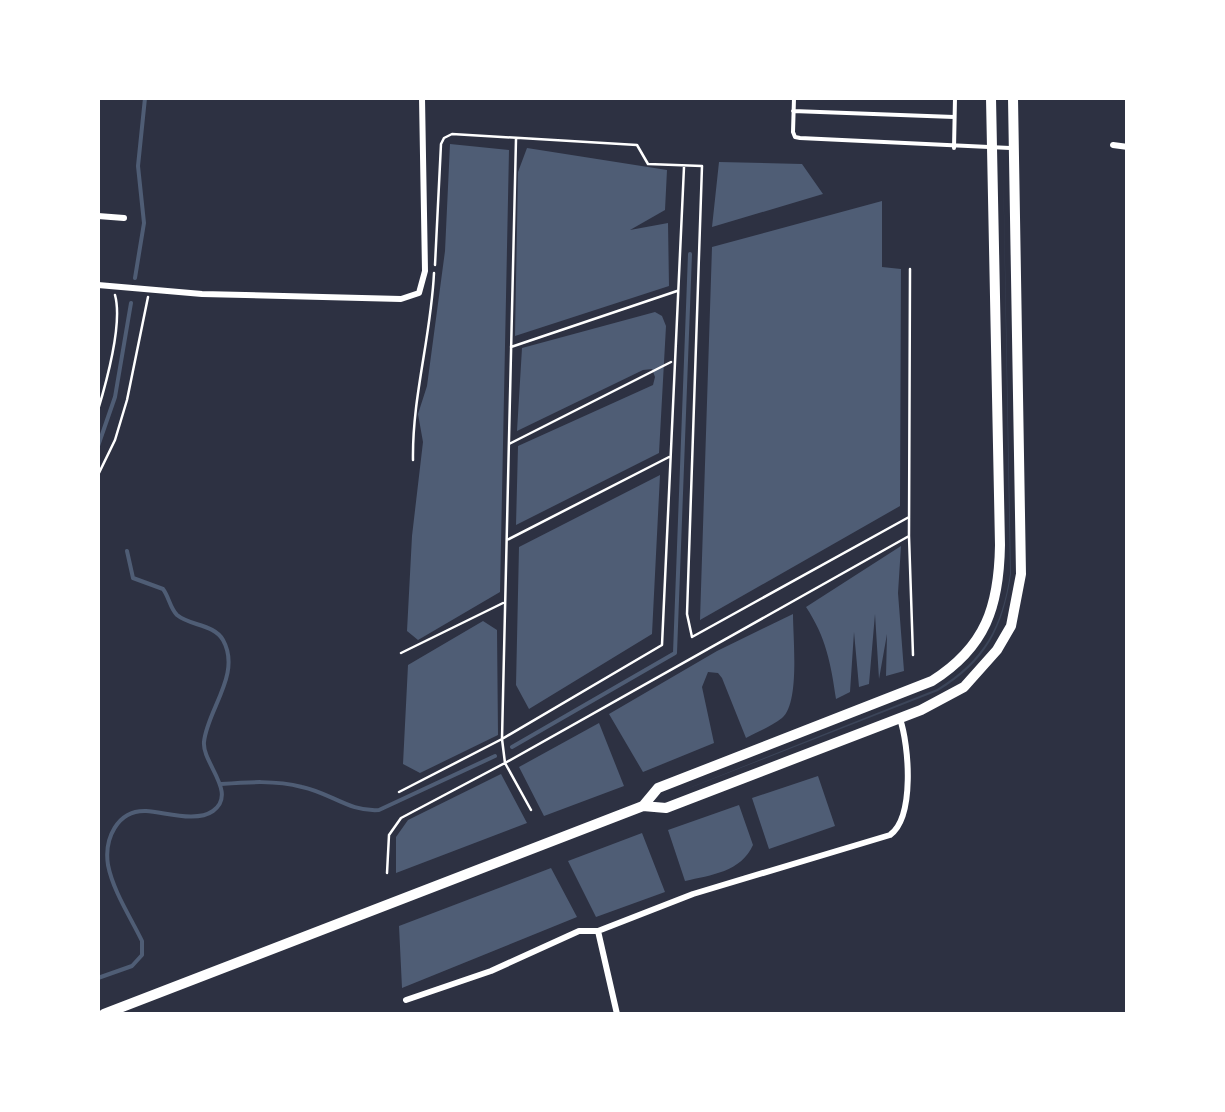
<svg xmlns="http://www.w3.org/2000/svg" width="1225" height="1112" font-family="Figtree,sans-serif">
  <rect width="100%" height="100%" fill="#2d3142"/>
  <path fill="#3c4559" d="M1003,157L1011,574C1003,628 986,662 938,691L674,794L937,689C984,660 1002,627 1010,574Z"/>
  <path fill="#4f5d75" d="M450,144L509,150L500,592L418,640L407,631L412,536L423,442L418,414L427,386L445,251Z
    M527,148L667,170L665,210L630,230L668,223L669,286L515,336L518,172Z
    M719,162L802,164L823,194L712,227Z
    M882,201V267L901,269L900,506L700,620L712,247Z
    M655,312L662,316L666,326L659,453L516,525L518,446L653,385L655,377L652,369L643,370L517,431L522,348Z
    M660,475L652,634L529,709L516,685L519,547Z
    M901,546L898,593L904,671L886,676L887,634L879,679L875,614L869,684L859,687L854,632L850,692L836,699C831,664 826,637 806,607Z
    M793,614C793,638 800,703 782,718C772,726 757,732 746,738L722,678L718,673L708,672L702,687L714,743L643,772L609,714L717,651Z
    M483,621L497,630L498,735L420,773L403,764L408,665Z
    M599,723L624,786L544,816L519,767Z
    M501,774L527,823L396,873V837L408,820Z
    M818,776L835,826L769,849L752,798Z
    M739,805L753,845C741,872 711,875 685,881L668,830Z
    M642,833L665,892L596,917L568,861Z
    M551,868L577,917L402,988L399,926Z"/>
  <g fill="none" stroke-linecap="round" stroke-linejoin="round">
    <path stroke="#4f5d75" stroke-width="4" d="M135,278L144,223L138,166L145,98
      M98,446L115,397L131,303
      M512,747L675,653L690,254
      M221,784C248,782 275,780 302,787C331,793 349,812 379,810L495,756
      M98,978L132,966L142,955V941C131,918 113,891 108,865C104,839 117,810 146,811C165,812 196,823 213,811C238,793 202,763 204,742C207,710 242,674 223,640C214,624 190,626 177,615C170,608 169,597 163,589L133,578L127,551"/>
    <path stroke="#fff" stroke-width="2.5" d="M516,139L502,739L505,763L531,810
      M435,265L441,144L444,138L452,134L637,145L648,164L702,166L687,614L692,637L909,517
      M910,269L909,536L913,655
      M511,347L677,291
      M98,410C107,380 123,324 115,295
      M509,444L671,362
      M413,460C412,397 431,337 434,273
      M98,475L115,440L127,400L148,297
      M507,540L669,457
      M401,653L503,603
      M399,792L502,739L662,645L684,167
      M387,873L389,835L401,818L505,763L909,536"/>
    <path stroke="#fff" stroke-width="4" d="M794,98L793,132L795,137L800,138L1010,148
      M793,111L954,117
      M954,148L955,98"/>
    <path stroke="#fff" stroke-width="6" d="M1113,145L1128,147
      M98,216L124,218
      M98,285L202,294L401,299L419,293L425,271L422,98
      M598,931L617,1014
      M406,1000L491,971L579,931H598L693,894L890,835C915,817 909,745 900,719"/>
    <path stroke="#fff" stroke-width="10" d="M643,806L658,788L932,681C986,647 999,606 1000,545L991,98
      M104,1014L643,806L666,808L921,710L964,687L997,650L1011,626L1021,574L1013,98"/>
  </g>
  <rect width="1225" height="1112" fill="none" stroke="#ffffff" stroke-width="200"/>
</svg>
